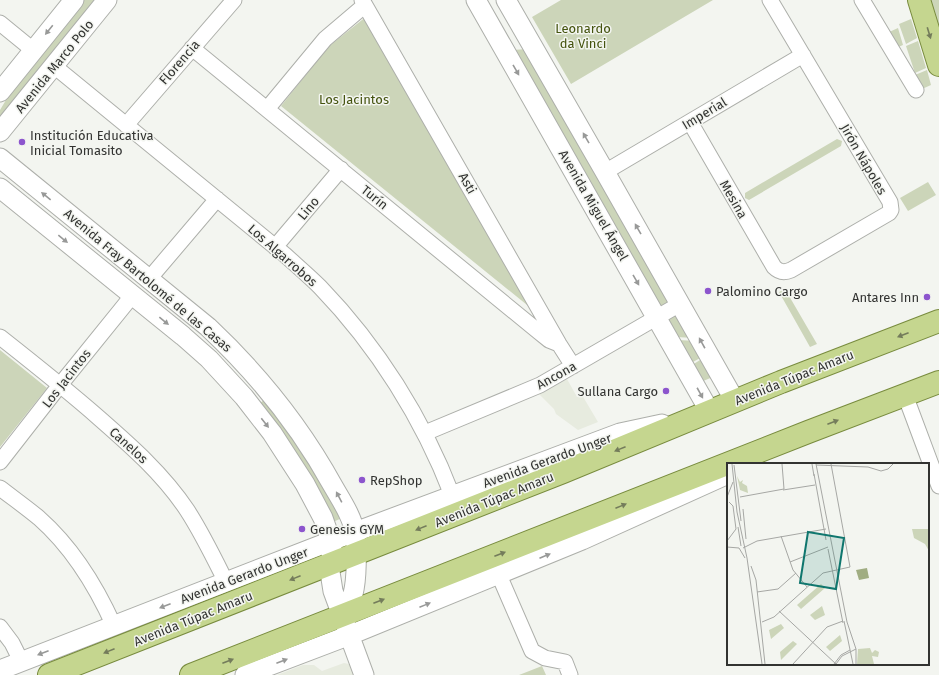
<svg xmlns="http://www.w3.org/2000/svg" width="939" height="675" font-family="'Fira Sans',sans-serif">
  <rect width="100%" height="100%" fill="#f3f5f0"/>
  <path fill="#e7ebdf" d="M567,379L577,397L582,395L598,422L578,430L556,414L554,409L539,394Z
    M344,663L349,664L352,667L355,675H277L303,665H314L322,671Z"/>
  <path fill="#ccd5b9" d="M81,0H96L0,122V110L30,60Z
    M561,0H713L571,84L532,17Z
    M925,0H939V47Z
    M367,16L532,309L281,106L328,47Z
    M911,19L917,38L906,44L899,24Z
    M898,28L903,45L896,48L887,33Z
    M918,41L926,68L915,73L906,46Z
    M528,49L671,298L667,305L659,306L512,50Z
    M927,70L931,85L922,89L915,75Z
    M837,139L842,141L841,146L749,200L745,198V193Z
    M928,182L936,195L908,211L900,198Z
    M785,289L817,344L810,347L779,292Z
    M677,314L694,338L676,337C670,326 662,320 677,314Z
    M678,340L696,341L704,356L691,363Z
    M0,350L47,388L0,447Z
    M705,357L715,376L701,382L692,365Z
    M264,400L282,416L342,518L333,522L260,403Z
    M542,666L546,675H519Z"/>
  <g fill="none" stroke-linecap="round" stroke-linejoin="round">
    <defs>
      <path id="minor" d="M362,0L559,344L573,366
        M862,0L916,90
        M0,23L33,50
        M192,48L539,332L549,340L559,344
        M54,66L284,254C296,265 309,276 320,287C377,346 423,419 452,495
        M267,109L325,39L365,5
        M690,122L774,267C779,272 784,273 791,270L889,213L891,210L890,202L770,0
        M126,125L234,0
        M605,172L803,55
        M275,247L341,169
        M149,279L217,199
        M0,337C33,363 67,390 99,418C131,446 163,474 187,510C202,533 214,558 226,582
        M905,395L939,486
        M425,433L540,385L680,304
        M0,462L60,385L132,296
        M0,488C13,498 27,508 39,518C73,548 96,586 114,626
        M499,575L532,651L545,658L565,662L570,675
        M0,627L12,643L21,661"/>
      <path id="tertiary" d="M476,0L710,412
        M506,0L605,172L735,401
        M0,92L74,0
        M0,132L107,0
        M0,158L208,327C258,374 300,426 333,486C341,500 352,516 355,533C357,548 357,579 353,594C351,601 346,608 343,615
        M0,188L183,336L209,359L244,397L272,433L305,484L323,518L331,541L332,548L330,572L333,591L364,675
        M0,670L331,541L620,433L662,424
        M245,675L350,635L582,540L728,474"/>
      <path id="primary" d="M919,0L939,65
        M49,675L563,472L781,382L939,321
        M191,675L808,432L939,382"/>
    </defs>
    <use href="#minor" stroke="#adafaa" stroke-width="17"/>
    <use href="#tertiary" stroke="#adafaa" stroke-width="21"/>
    <use href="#primary" stroke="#788b3e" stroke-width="24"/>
    <use href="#minor" stroke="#fff" stroke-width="15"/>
    <use href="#tertiary" stroke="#fff" stroke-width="19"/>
    <use href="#primary" stroke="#c5d68f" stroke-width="22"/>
  </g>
  <defs><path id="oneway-solid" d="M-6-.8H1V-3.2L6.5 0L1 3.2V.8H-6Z"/></defs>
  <g fill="#989998">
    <use href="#oneway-solid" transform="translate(49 30) rotate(129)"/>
    <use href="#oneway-solid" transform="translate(516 70) rotate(60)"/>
    <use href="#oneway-solid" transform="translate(586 138) rotate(-120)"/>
    <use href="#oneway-solid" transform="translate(46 196) rotate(-141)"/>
    <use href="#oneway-solid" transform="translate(638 229) rotate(-120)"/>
    <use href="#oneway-solid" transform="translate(63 239) rotate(39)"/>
    <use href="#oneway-solid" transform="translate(636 280) rotate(60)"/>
    <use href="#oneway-solid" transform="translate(164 321) rotate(39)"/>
    <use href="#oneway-solid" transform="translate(702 343) rotate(-119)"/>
    <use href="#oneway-solid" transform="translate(700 393) rotate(61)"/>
    <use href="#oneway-solid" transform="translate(265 423) rotate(52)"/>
    <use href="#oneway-solid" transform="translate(339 497) rotate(-118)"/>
    <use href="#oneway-solid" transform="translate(545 556) rotate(-23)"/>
    <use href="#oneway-solid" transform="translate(425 605) rotate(-22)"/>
    <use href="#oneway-solid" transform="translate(165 606) rotate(159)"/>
    <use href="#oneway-solid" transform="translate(43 653) rotate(159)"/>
    <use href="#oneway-solid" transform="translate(282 661) rotate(-21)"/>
  </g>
  <g fill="#747c5b">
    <use href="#oneway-solid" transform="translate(929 33) rotate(73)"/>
    <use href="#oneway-solid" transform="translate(903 335) rotate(159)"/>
    <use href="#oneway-solid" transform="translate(833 422) rotate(-21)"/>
    <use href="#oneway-solid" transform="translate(620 449) rotate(158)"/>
    <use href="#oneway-solid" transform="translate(621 506) rotate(-22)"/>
    <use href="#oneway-solid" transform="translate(421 528) rotate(158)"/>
    <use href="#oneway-solid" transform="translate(500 554) rotate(-21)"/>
    <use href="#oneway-solid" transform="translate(295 578) rotate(158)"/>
    <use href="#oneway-solid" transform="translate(379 601) rotate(-21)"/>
    <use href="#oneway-solid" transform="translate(109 651) rotate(158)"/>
    <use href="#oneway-solid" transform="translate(228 661) rotate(-21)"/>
  </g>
  <g fill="#8c55cd" stroke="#f3f5f0" stroke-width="1.5">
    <circle cx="22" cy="142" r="4"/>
    <circle cx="708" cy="291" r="4"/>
    <circle cx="927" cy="297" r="4"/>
    <circle cx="666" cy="391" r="4"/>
    <circle cx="362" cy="480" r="4"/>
    <circle cx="302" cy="529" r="4"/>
  </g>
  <g text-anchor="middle" stroke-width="3" stroke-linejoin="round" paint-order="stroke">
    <g font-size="13" fill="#44530e" stroke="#f3f5f0">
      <text x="583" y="33">Leonardo<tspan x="583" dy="15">da Vinci</tspan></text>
      <text x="354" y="104">Los Jacintos</text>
    </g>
    <g font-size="13" fill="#323331" stroke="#f3f5f0">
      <text transform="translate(179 62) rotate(-49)" y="5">Florencia</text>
      <text transform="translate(54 66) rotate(-51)" y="5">Avenida Marco Polo</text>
      <text transform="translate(704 113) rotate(-31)" y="5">Imperial</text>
      <text transform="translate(864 159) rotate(60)" y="5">Jirón Nápoles</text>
      <text transform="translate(468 183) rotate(60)" y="5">Asti</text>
      <text transform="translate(375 197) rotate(39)" y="5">Turín</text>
      <text transform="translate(734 199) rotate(60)" y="5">Mesina</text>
      <text transform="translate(594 205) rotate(60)" y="5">Avenida Miguel Ángel</text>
      <text transform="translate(308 208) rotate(-50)" y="5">Lino</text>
      <text transform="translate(283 255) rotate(41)" y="5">Los Algarrobos</text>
      <text transform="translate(148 280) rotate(40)" y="5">Avenida Fray Bartolomé de las Casas</text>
      <text transform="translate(556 375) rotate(-29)" y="5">Ancona</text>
      <text transform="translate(794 377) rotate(-22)" y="5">Avenida Túpac Amaru</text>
      <text transform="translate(66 378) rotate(-52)" y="5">Los Jacintos</text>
      <text transform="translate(129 445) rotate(42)" y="5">Canelos</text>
      <text transform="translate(547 460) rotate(-20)" y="5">Avenida Gerardo Unger</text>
      <text transform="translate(494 499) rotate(-22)" y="5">Avenida Túpac Amaru</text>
      <text transform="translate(244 575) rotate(-21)" y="5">Avenida Gerardo Unger</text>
      <text transform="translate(193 618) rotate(-22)" y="5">Avenida Túpac Amaru</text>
    </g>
    <g font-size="13" fill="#323331" stroke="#f3f5f0" text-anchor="start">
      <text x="30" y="140">Institución Educativa<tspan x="30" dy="15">Inicial Tomasito</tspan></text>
      <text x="716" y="296">Palomino Cargo</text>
      <text x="919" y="302" text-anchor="end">Antares Inn</text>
      <text x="658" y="396" text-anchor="end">Sullana Cargo</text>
      <text x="370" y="485">RepShop</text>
      <text x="310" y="534">Genesis GYM</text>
    </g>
  </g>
  <g transform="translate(727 463)">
    <rect width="202" height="202" fill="#f3f5f0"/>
    <path d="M10,13L13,19L16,17L15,20L20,23L21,30L13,27ZM185,66H202V88L198,81L187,75ZM94,121L98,125L74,146L70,142ZM95,143L98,152L88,157L83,152ZM54,161L57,165L44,176L42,167ZM113,172L115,178L103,188L99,184ZM66,178L70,181L54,197L53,189ZM143,185L145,190L148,187L152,189L151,194L145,193L147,201H130L131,186Z" fill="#ccd5b9"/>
    <path d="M140,105L142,115L132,117L129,107Z" fill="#a0ad82"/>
    <path fill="none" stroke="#a6a7a4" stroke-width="1" d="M5,1L10,49L20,95L35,201M85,1L87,13M89,1L120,159L129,186V201M7,2L14,58M89,2L141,4L154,8L161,6L166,1M87,11L99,77M56,27L88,22M0,34L6,19M13,34L57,26L55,1M16,46L19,76M11,64L14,83M54,73L66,107L80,124M0,78L9,66L6,43L2,39M0,84L12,85L18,95M16,85L30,78L99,66M101,86L116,160M63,99L101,84M24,103L29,117L38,201M30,129L51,126L69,110M52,148L109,201M117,158L126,201M35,159L47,154L96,110L123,104L104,1M66,201L100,164L116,158M107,201L114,192L123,187M109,201L115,193L129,186"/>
    <path fill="#0f766e" fill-opacity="0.15" stroke="#0f766e" stroke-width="2" d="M81,69L117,75L109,126L73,120Z"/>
    <rect width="202" height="202" fill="none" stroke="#323331" stroke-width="2"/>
  </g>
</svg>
